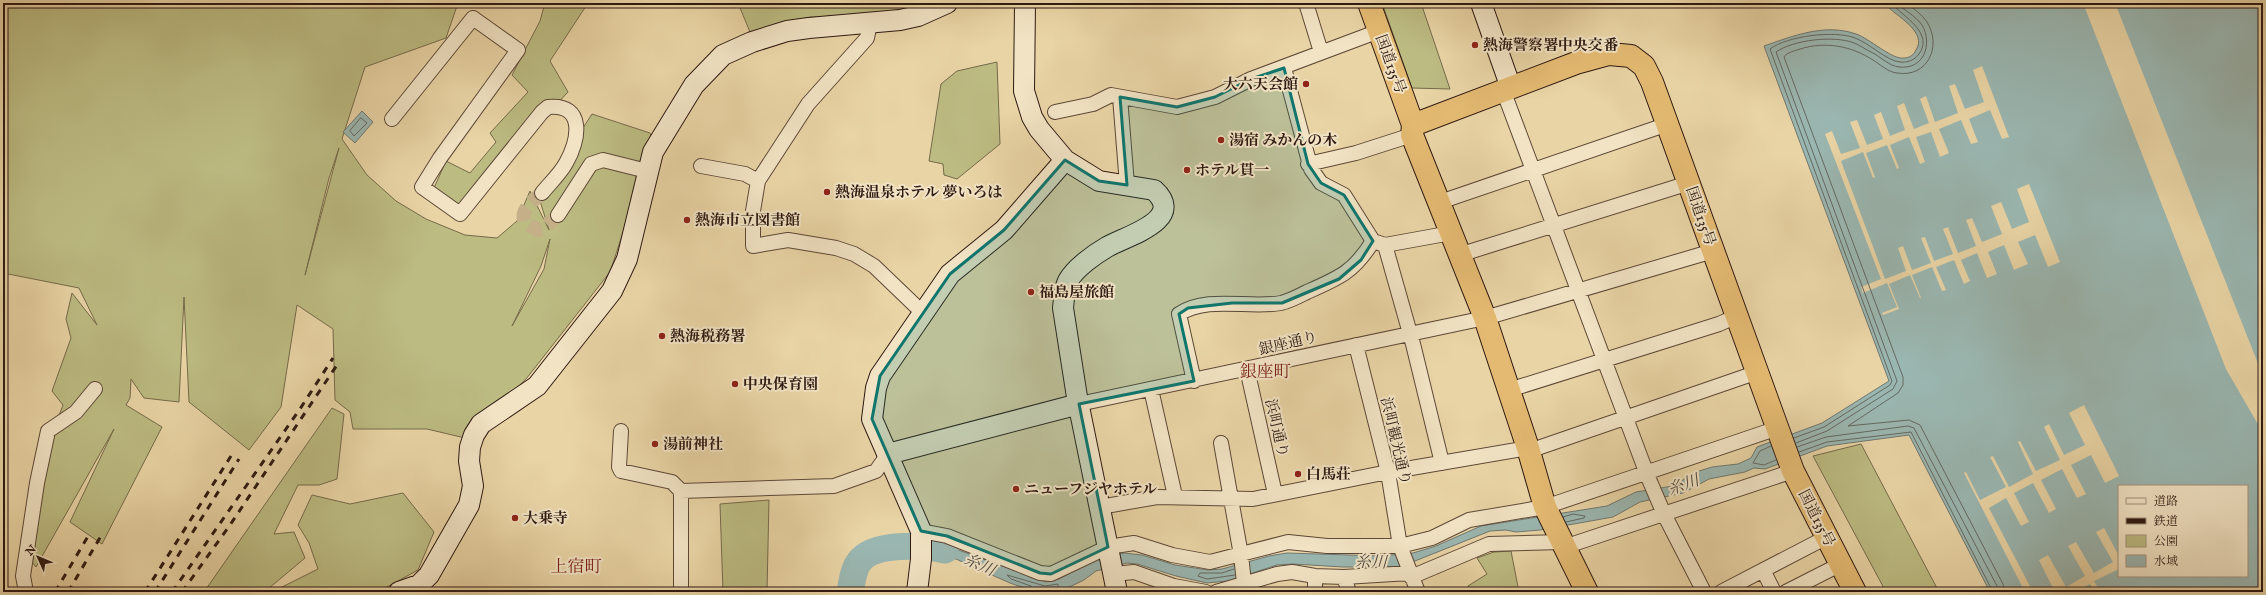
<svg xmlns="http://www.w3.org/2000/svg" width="2266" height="595" font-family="'IM FELL English','Noto Serif JP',serif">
  <rect width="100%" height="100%" fill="#e9d4a5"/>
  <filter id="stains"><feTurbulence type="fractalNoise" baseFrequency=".005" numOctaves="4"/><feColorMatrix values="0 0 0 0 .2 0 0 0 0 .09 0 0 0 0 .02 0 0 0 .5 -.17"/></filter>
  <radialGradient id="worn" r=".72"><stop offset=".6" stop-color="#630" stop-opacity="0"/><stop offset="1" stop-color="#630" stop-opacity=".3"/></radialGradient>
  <path fill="#bcbb82" stroke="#756a4a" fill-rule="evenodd" d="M3,3H458L446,38L365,67L342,139L367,175L396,201L426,219L465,235L497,238L517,221L530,191L549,230L537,191L568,151L592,114L650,133L653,142L610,272L526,379L465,438L427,429H353L350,412L335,400L333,329L297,305L281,407L249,450L189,402L184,297L179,402L144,398L131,379L130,398L126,405L162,427L102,544L70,522L114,429L36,567L29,559L53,431L63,405L52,391L71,338L66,319L72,293L97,325L79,288L3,273ZM339,148L305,275L329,178ZM550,239L544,269L512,326L541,266Z
    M545,3H588L550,61L568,92L454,214L434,188L446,161L470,173L496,142L490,133L528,92L512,75L540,21Z
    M738,3H938L855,17H810L750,32Z
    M1382,3H1421L1450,89L1412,88Z
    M997,62L1000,144L957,179L944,175L943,164L929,161L941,84L957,71Z
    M332,408L344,414L337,479L319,485H298L274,534L294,532L305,558L268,589L270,592H204Z
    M1861,444L1939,592H1886L1813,456Z
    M403,493L434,532L418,570L378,592H279L278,589L318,569L309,543L298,525L312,495L350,504Z
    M769,500L767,592H723L720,504Z
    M1511,551L1519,592H1470L1468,586L1487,574L1477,558L1494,552Z"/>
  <path fill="#9ab6b0" stroke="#6f7771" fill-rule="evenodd" d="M1892,3H2263V592H1990L1909,435L1827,446L1765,469L1754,468L1745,472L1709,479L1683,493L1640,502L1613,517L1540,530L1516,532L1506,530L1490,531L1400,567H1343L1293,564L1277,565L1228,581L1207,583L1176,576L1137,564L1127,563L1096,571L1084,580L1063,590L1036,592L1010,583L956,559L929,554H911L905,541L931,540L1046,582L1059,579L1095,560L1124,553L1142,555L1175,565L1208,570L1222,569L1269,556L1287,553L1379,556L1413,553L1436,546L1481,526L1607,506L1636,492L1673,486L1696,472L1712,467L1738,464L1751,458L1757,447L1822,423L1889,381L1764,46C1793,36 1825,23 1856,34C1869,38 1892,60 1904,58C1909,58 1914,55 1916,50C1927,33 1900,18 1889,8ZM2119,486H2247V576H2119Z
    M362,111L373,122L355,143L343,132Z"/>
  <path fill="#e9d4a5" d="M2083,3H2115L2263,376V433L2226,369Z
    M1982,66L2009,137L2002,139L1990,110L1969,119L1978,142L1971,144L1961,120L1939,129L1949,153L1940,157L1931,132L1916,137L1925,162L1920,164L1909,137L1890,145L1899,168L1897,169L1887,145L1866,153L1875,177L1873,178L1863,152L1841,161L1885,279L1906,271L1898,248L1903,246L1912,270L1931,263L1921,238L1925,237L1934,261L1953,254L1943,229L1948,227L1958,253L1976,246L1966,220L1972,218L1982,242L2002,234L1991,206L2001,202L2012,229L2029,222L2017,189L2029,184L2060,262L2048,267L2035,235L2018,242L2028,264L2014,270L2004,245L1988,252L1997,274L1987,278L1977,253L1961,260L1970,281L1964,284L1954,260L1936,267L1946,290L1942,291L1932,267L1912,275L1921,298H1920L1910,275L1889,284L1899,309L1883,315L1882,313L1897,307L1887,283L1863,293L1861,287L1881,279L1825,134L1832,131L1841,154L1860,148L1850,122L1857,120L1867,145L1883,139L1874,115L1881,112L1890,136L1905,130L1897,106L1904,103L1914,129L1929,123L1920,99L1926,96L1935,122L1958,113L1949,86L1955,84L1965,109L1984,102L1973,70Z
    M2084,405L2119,476L2105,483L2091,455L2071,465L2086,494L2077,498L2062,469L2041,480L2056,509L2049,513L2033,483L2014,493L2029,522L2021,526L2006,498L1989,508L2033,592H2025L1964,473L1966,472L1980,500L2006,487L1990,457L1993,456L2009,487L2033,474L2018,442L2020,441L2036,471L2060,460L2044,427L2049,424L2064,455L2085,445L2069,413Z
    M2104,528L2119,556V569L2094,581L2100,592H2095L2090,584L2075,592H2055L2039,560L2048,555L2066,587L2085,576L2068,546L2076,542L2094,573L2113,562L2096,532Z"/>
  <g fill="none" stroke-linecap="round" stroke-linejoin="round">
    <path stroke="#646861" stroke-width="1" d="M1907,3C1913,9 1922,14 1927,22C1942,46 1928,78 1897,73C1888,72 1881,65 1873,60C1851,46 1826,41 1800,49C1795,51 1787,52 1784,57L1903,377V385L1898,393L1848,426L1909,420L1920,425L2003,584L2004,592
      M361,118L367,123L354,136L350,131Z
      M1794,438L1824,427L1890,385L1892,381L1770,49C1787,36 1835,30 1855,38C1869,43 1887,61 1900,62C1907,63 1915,60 1919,54C1933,35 1908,19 1896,8V3
      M1796,443L1827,431L1893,389L1897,381L1776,52C1793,40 1834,35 1854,43C1860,45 1866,50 1873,53C1881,57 1889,66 1899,67C1924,70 1933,44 1922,25C1917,18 1908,12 1901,7V3
      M1771,446L1760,451L1753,463L1764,465L1776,460
      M1797,447L1826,437L1908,426L1914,428L1997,586L1998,592
      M1799,452L1827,442L1911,432L1993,592
      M1563,517L1573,514L1585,516L1584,518L1566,522
      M1234,569L1222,573H1200L1198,576L1207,579L1235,575
      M1035,592L1031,586L1011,579L1007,575L1045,586L1058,584V592"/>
    <path stroke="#9ab6b0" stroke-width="27" d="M850,592C852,583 853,570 859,562C873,542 924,545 945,550"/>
    <path stroke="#c4af88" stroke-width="14" stroke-dasharray="14 7" stroke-linecap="butt" d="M542,193C533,201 521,208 524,221L537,230L544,228L558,215"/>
    <defs>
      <path id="street" d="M1306,3L1321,52
        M870,23L867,38L808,104L758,181L753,211V246L788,240L836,248L854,254L874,266L924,314
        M1284,68L1311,169L1321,183L1344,195L1373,241L1385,245L1413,344L1442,463
        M1503,90L1648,477L1664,514L1704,592
        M1120,97L1127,185
        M1055,112L1093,104L1111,95L1177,107L1215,97L1251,79L1379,31
        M392,119L473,18L518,50L440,158L422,187L460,214L542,112L548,107C586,103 579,141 566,163C560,174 550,183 542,193
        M1308,164L1356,153L1412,135
        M701,166L745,174L758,181
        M1437,203L1668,124
        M558,215L591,164L603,160L647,171
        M1385,245L1451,233
        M1459,255L1689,183
        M1356,345L1388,472L1400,546L1418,592
        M1247,369L1275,494
        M1194,381L1179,314C1208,295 1249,309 1281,303C1290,301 1299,296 1307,292C1339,278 1354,272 1373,241
        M1151,389L1175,496
        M1509,390L1719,324L1737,316
        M1079,404L1485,318L1713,251
        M621,431L619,467L621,471L672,482L681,491V592
        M1221,443L1241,555L1245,592
        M1529,451L1758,372
        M681,491L834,486L876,471L888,454
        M1100,507L1157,497L1253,499L1388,472L1528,448
        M921,531L947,536L1040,573L1051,574L1108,547L1134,543L1172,555L1210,562L1288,542L1327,546H1400L1432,538L1469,520L1545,507L1778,428
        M1564,547L1793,471
        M1763,570L1774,592
        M1114,574L1134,572L1174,586L1206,592
        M1315,576V592
        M1344,577L1349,592
        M1411,577L1489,544L1562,542
        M26,592L23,576L37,483L48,431L76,412L95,389
        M1216,592L1277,574L1292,572L1315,576L1344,577L1410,573
        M1721,592L1827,537
        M1786,592L1841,564"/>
      <path id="secondary" d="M1025,3L1024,91L1032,117L1039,129L1065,160L1099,181L1154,190C1187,220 1126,236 1107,247C1095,254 1075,268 1068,281C1064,289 1064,300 1063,308L1077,397L1117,592
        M1481,3L1511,88
        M888,454L1079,404
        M399,592L419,585L429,575L469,505L473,486L469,461L470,447L474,435L481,424L537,386L612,291L627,259L653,152L694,85L723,55L752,42L787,31L809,28L900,20L918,16L947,3
        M917,592L921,559V531L872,419L876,388L880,376L950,274L1004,230L1065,160"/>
      <path id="highway" d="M1369,3L1413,125L1412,135L1485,318L1528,448L1545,507L1587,592
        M1413,125L1576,63L1609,54L1631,56L1644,66L1652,82L1793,471L1855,592"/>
    </defs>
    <use href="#street" stroke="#5d4837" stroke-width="16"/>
    <use href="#secondary" stroke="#2e1912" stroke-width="22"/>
    <use href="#highway" stroke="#2e1912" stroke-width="24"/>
    <use href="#street" stroke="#f1e3c4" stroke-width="14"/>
    <use href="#secondary" stroke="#f1e3c4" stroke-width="20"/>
    <use href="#highway" stroke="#e4ba72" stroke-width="22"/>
    <path stroke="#2e1912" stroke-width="3" stroke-dasharray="7 7" stroke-linecap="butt" d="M55,592L90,533
      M68,592L101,536
      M145,592L231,456
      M155,592L239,459
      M172,592L300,409L333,358
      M182,592L230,525L339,362"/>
  </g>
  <path fill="#0f766e" fill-opacity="0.2" stroke="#0f766e" stroke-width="3" stroke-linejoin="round" d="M1284,68L1308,164L1321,183L1344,195L1373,241L1361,260L1339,279L1282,303H1232L1188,308L1179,314L1194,381L1079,404L1108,547L1051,574L1040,573L947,536L921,531L872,419L880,376L950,274L1004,230L1065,160L1099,181L1127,185L1120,97L1177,107L1215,97L1251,79Z"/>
  <g fill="#8f2418" stroke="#f1e3c4" stroke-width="1.5">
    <circle cx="1475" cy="45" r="4"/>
    <circle cx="1306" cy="84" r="4"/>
    <circle cx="1221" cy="140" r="4"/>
    <circle cx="1187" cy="170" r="4"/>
    <circle cx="827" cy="192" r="4"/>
    <circle cx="687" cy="220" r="4"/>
    <circle cx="1031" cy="292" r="4"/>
    <circle cx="662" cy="336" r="4"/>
    <circle cx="735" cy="384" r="4"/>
    <circle cx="655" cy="444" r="4"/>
    <circle cx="1298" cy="474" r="4"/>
    <circle cx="1016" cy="489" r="4"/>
    <circle cx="515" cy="518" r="4"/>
  </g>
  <g text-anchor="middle" stroke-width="4" stroke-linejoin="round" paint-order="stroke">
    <g font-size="15" font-weight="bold" fill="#2e1912" stroke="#f1e3c4" text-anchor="start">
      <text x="1483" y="50">熱海警察署中央交番</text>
      <text x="1298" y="89" text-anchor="end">大六天会館</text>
      <text x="1229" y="145">湯宿 みかんの木</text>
      <text x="1195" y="175">ホテル貫一</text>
      <text x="835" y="197">熱海温泉ホテル 夢いろは</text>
      <text x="695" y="225">熱海市立図書館</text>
      <text x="1039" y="297">福島屋旅館</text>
      <text x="670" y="341">熱海税務署</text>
      <text x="743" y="389">中央保育園</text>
      <text x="663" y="449">湯前神社</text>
      <text x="1306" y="479">白馬荘</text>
      <text x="1024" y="494">ニューフジヤホテル</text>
      <text x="523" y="523">大乗寺</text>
    </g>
    <g font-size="15" fill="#2e1912" stroke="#f1e3c4">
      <text transform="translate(1391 64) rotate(70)" y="5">国道135号</text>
      <text transform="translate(1701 216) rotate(71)" y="5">国道135号</text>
      <text transform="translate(1288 343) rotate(-13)" y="5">銀座通り</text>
      <text transform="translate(1277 428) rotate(77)" y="5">浜町通り</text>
      <text transform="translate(1396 441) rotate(77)" y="5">浜町観光通り</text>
      <text transform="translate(1817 518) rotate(63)" y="5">国道135号</text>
    </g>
    <g font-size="16" font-style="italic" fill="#4e4841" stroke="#f1e3c4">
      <text transform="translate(1683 484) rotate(-20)" y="6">糸川</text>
      <text transform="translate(1371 561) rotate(2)" y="6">糸川</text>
      <text transform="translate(980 564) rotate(24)" y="6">糸川</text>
    </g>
    <g font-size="17" fill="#7a1f14" stroke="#f1e3c4">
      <text x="1265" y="377">銀座町</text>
      <text x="576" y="572">上宿町</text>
    </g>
  </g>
  <rect width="2266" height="595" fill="none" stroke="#e9d4a5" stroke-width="16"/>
  <rect x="4" y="4" width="2258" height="587" fill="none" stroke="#2e1912" stroke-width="2"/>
  <rect x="8" y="8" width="2250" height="579" fill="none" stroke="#2e1912"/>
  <rect x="2118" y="485" width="130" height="92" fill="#f1e3c4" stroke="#a3927d"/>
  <rect x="2126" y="498" width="20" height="6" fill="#f1e3c4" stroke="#a3927d"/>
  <text x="2154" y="505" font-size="12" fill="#2e1912">道路</text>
  <rect x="2126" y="518" width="20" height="6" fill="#2e1912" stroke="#a3927d"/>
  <text x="2154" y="525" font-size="12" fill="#2e1912">鉄道</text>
  <rect x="2126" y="535" width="20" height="12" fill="#bcbb82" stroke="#a3927d"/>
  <text x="2154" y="545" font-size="12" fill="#2e1912">公園</text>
  <rect x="2126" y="555" width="20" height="12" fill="#9ab6b0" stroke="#a3927d"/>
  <text x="2154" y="565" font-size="12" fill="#2e1912">水域</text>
  <g transform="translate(38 557) rotate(314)" stroke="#f1e3c4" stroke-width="3" paint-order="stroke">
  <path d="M0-3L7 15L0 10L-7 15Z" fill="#2e1912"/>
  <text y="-6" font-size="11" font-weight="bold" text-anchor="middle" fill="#2e1912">N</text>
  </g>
  <rect width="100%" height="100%" filter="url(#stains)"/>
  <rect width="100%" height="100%" fill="url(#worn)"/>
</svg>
